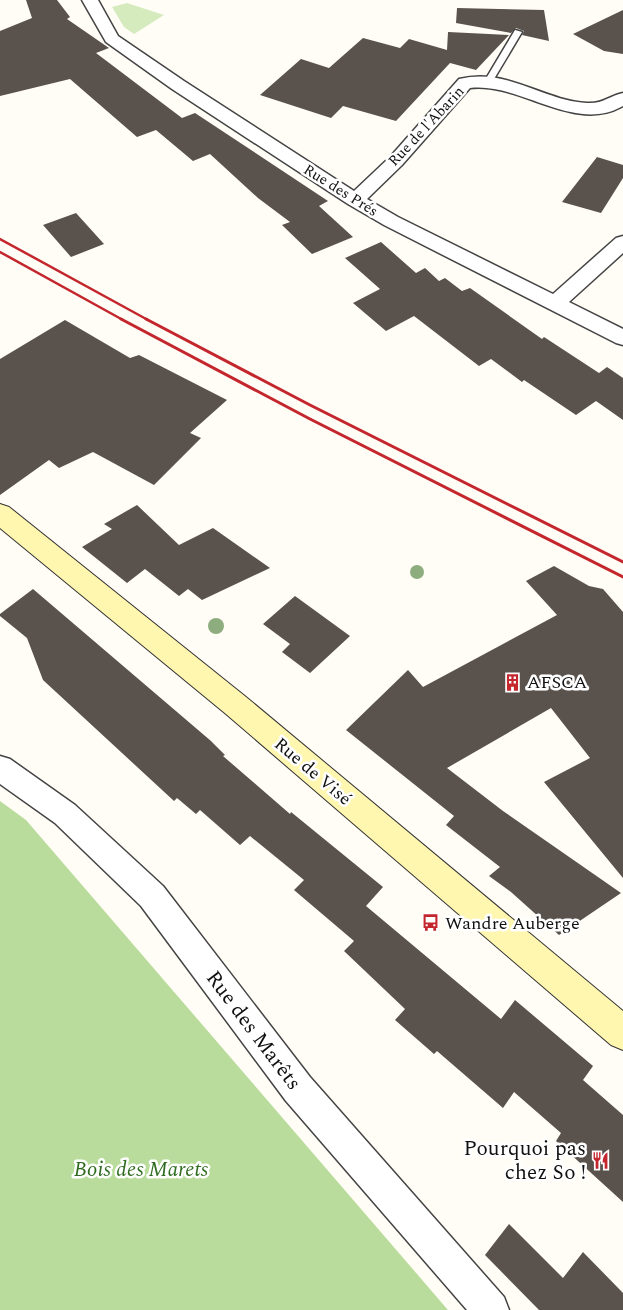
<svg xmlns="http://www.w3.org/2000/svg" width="623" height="1310" font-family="Spectral,serif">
  <rect width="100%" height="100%" fill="#fffdf5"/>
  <path fill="#d5ebbd" d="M127,3L164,15L134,34L124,27L112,7Z"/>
  <path fill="#b9dc9c" d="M0,801L26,820L448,1310H0Z"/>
  <path fill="#5a524d" d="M26,0H57L70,17L67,19L109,48L96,53L182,118L195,113L328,201L319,206L353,237L312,254L282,225L290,222L258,198L210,154L193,161L156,130L137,137L70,79L0,96V31L32,18Z
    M457,8L544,10L549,41L522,35L524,31L516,28L511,33L456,23Z
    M623,10V54L604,51L573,34Z
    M448,32L509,35L476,70L450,63L396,121L343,106L331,118L260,95L301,59L329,68L363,38L400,48L409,39L447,50Z
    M597,157L623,165V178L601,213L562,202Z
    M76,213L104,244L71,257L43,225Z
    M381,242L416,273L425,268L439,281L445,278L462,291L470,288L542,339L544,337L599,373L607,367L623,378V420L596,401L576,415L524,380L522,382L491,359L479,366L414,316L386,331L353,303L380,289L345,258Z
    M65,320L130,358L139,355L227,400L190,433L201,438L154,485L93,452L59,468L49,460L0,495V359Z
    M137,505L179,545L213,528L270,568L202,600L188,589L179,596L145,569L127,583L82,547L112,529L104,524Z
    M554,566L589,586L603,589L623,612V878L544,782L590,758L551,708L447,768L503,811L621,893L559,935L511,892L489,876L500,867L446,825L454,816L346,730L408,670L423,687L557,615L526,581Z
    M33,589L211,741L225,755L223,756L290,814L291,812L383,887L366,906L501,1019L515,1000L593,1066L583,1080L623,1115V1202L556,1141L561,1133L514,1092L503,1108L437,1051L434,1054L395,1020L405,1009L344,951L354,941L294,890L304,880L250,836L240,845L200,810L196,814L177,798L174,801L43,680L27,638L0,616V614Z
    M295,596L350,636L310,673L282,652L290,644L263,624Z
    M509,1224L563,1278L583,1252L623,1293V1310H539L485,1255Z"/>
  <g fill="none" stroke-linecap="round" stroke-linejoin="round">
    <defs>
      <path id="lane" d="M515,30L522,32L491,84H485L484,82Z"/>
      <path id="street" d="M82,0H98L118,36L184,81L354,191L390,157L459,79C507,67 541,100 587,103C603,104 609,96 623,93V106L621,107C574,133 519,82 470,88L402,165L367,199L398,217L553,294L616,238L623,236V253L569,302L623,329V345L616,343L384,225L348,204L172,89L106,42Z
        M0,756L10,759L75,805L163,886L310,1077L504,1297L509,1310H467L286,1101L141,906L55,823L0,784Z"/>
      <path id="secondary" d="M0,504L9,507L246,697L623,1011V1050L611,1045L226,714L0,528Z"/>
    </defs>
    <use href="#lane" stroke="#444" stroke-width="3"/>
    <use href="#street" stroke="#444" stroke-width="3"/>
    <use href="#secondary" stroke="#333" stroke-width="2"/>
    <use href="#lane" fill="#fff" fill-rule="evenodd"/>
    <use href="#street" fill="#fff" fill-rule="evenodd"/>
    <use href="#secondary" fill="#fff6b0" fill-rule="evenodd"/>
    <path stroke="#c4262e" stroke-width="2.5" d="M0,239L148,320
      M0,252L123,320"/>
    <path stroke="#c4262e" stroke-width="3" d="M121,319L310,419L623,577
      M146,319L310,405L623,562"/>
  </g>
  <g fill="#8dad7f">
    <circle cx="417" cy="572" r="7"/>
    <circle cx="216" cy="626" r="8"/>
  </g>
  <defs>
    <symbol id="building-bare" viewBox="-9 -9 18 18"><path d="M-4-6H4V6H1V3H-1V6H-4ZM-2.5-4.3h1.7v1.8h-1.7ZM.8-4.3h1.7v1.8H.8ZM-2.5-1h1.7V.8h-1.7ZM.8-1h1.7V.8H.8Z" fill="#c4262e" stroke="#fff" stroke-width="2.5" paint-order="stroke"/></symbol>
    <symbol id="bus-bare" viewBox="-9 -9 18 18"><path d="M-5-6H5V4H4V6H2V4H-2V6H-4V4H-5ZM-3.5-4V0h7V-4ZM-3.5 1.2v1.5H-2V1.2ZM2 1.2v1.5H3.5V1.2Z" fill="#c4262e" stroke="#fff" stroke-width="2.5" paint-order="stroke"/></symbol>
    <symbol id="restaurant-bare" viewBox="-9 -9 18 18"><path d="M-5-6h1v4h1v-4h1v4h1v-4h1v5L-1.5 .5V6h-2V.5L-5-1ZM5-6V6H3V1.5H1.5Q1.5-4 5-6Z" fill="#c4262e" stroke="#fff" stroke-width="2.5" paint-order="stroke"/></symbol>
  </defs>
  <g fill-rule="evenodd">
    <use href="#building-bare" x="500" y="670" width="25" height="25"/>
    <use href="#bus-bare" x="418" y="910" width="25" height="25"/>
    <use href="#restaurant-bare" x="588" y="1148" width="25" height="25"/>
  </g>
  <g text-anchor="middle" stroke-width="5" stroke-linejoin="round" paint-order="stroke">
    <g font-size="15" fill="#111" stroke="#fff">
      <text transform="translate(426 126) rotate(-47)" y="5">Rue de l'Abarin</text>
      <text transform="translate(341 190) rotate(32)" y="5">Rue des Prés</text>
    </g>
    <g font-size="18" fill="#111" stroke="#fff" text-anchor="start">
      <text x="527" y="688">AFSCA</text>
      <text x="445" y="929">Wandre Auberge</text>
    </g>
    <g font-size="18" fill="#111" stroke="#fff">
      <text transform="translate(313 771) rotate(40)" y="6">Rue de Visé</text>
    </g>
    <g font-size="21" fill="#111" stroke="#fff">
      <text transform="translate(254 1030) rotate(53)" y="7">Rue des Marêts</text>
    </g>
    <g font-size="21" fill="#111" stroke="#fff" text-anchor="end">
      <text x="586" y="1155">Pourquoi pas<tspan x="586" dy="24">chez So !</tspan></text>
    </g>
    <g font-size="21" font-style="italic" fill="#2f6b1f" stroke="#fff">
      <text x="141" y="1176">Bois des Marets</text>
    </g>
  </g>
</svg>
